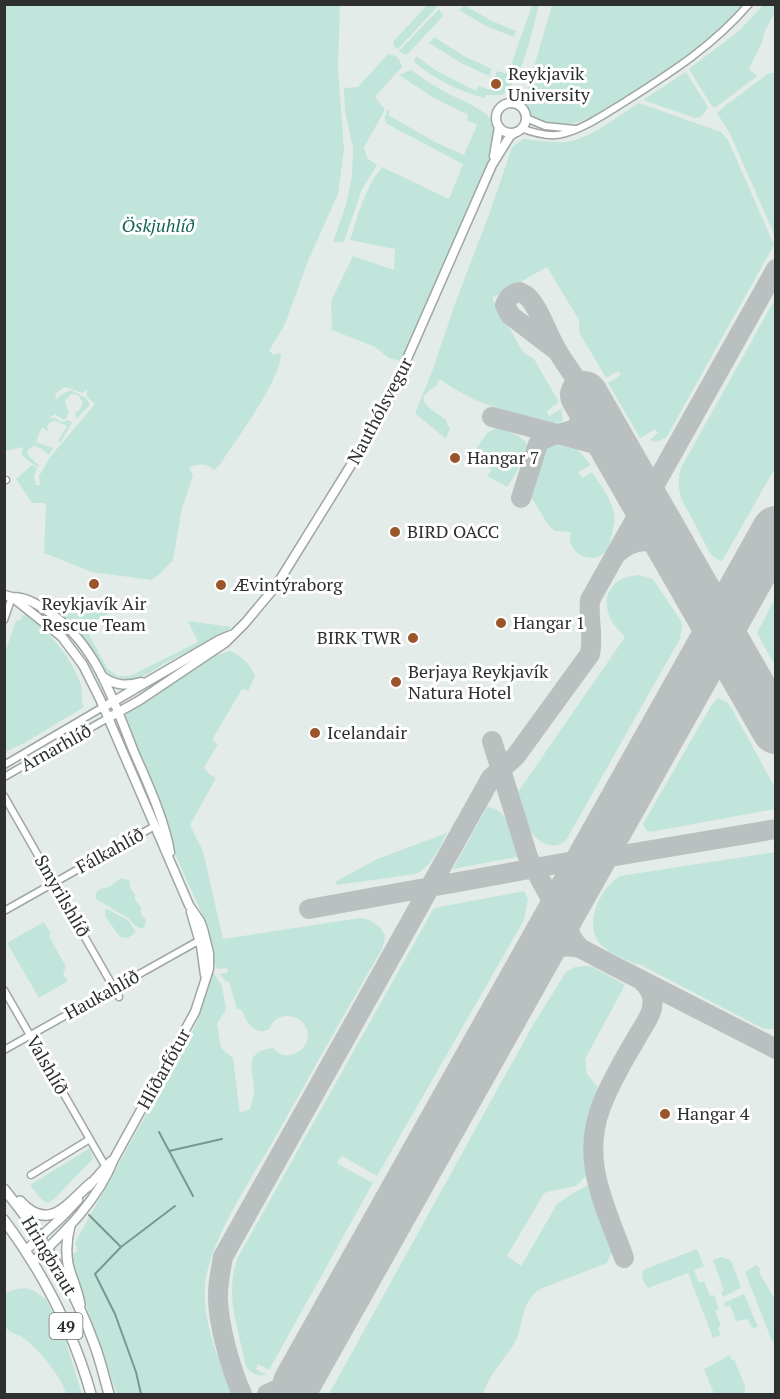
<svg xmlns="http://www.w3.org/2000/svg" width="780" height="1399" font-family="'PT Serif',serif">
  <rect width="100%" height="100%" fill="#e4ecea"/>
  <path fill="#c2e5db" d="M5,4L340,5L338,68L344,149L338,194L308,261L285,324L269,351L274,355L279,353L281,355C281,379 234,443 219,466L214,470C207,463 198,463 189,468L193,476L182,508L173,560L160,574L152,580L92,572L44,553L46,506L44,503H32L16,479L32,465L37,468L34,477L36,485H40L39,476L50,457L95,404L87,397V389L83,393L65,387L55,394L57,400L60,395L71,390L86,398L90,405L76,419L75,413L80,409L83,403L78,395L71,394L65,401L69,413L67,414V418L63,420L55,414L50,418H55L61,422L69,420L72,423L60,443L58,441L67,426L55,421L49,423L47,426L48,432L42,427L36,442L53,448L49,455L40,448L33,446L27,451L28,455L39,466L38,467C33,464 24,458 21,454L23,447L5,451Z
    M427,5H434L437,7L398,49L394,46L393,42Z
    M464,5L492,21L516,31L514,37L486,26L459,10Z
    M532,5H539C532,31 524,77 502,95H486L485,98C460,92 434,79 414,62L416,56L435,70L476,91L479,86L490,90L497,71L508,74Z
    M552,5H745C710,42 671,69 628,95C611,106 594,119 575,123C558,127 545,124 530,117L526,108V94Z
    M763,5H775C776,18 764,26 763,40L749,69L757,76L715,108L711,105L689,69L740,30Z
    M439,9L443,16L408,54H403L399,51Z
    M434,37L464,56L492,69L489,76L461,63L429,43Z
    M388,54C396,54 400,59 402,67L375,97L385,110L364,147L367,158L377,165L362,189L344,242H333L346,205L352,176L353,148L345,111L344,88L358,87Z
    M411,70C422,78 434,86 447,93C461,101 490,109 495,128C498,138 492,154 489,164L385,402L381,406L400,361L389,358L375,347L332,330L331,301L353,256L394,270L395,249L350,240C358,214 365,188 382,167L449,199L463,164L387,124C383,120 385,114 388,110L390,111L388,115L435,142L464,155L477,125L467,120L468,115L434,98L399,75Z
    M686,72L708,107L702,116L695,118L643,100Z
    M769,73H776L775,236L730,134L717,113L726,105Z
    M639,103L721,132L728,140L774,245L666,438L656,442L650,440L658,433L655,429L640,438L608,383L621,375L618,371L606,378L579,332V320L547,267L492,298L523,352L534,359L559,402L547,411L549,416L561,409L563,420L561,422L555,423C509,411 479,408 440,379L437,383L438,385C407,401 435,410 446,420L447,425L450,428L446,439L415,413L433,369L456,301L491,209L512,147L523,139C536,140 551,143 565,142C591,139 616,117 639,103Z
    M775,299V468L722,561L715,558L710,553L682,500C678,489 677,478 682,466Z
    M498,427C510,432 524,436 529,448L515,475L507,487L487,476L492,470L485,464L488,460L482,455L479,460L472,455L487,433Z
    M552,444L578,450L591,465L578,472L582,478L592,472C599,483 609,496 613,509C616,516 614,525 612,533C611,538 610,546 607,550C593,568 564,552 571,532L555,531L549,526L531,497C534,478 537,456 552,444Z
    M639,575L653,579L681,621L682,626L680,639L566,840C552,853 537,841 528,828C523,821 521,801 518,792L625,637C620,631 613,625 610,618C600,594 613,577 639,575Z
    M775,598V666L757,633Z
    M56,603L110,613L84,626L108,669L118,676H130L198,642L188,621L232,627C212,642 190,651 167,662C154,669 137,684 121,682C102,679 68,629 55,613Z
    M26,614C49,632 71,656 81,685C83,693 80,699 84,707L26,742L5,752V652L16,621L20,620L22,616Z
    M230,651C242,656 250,664 255,676L248,691L242,689L212,740L218,744L204,768L209,774L216,778L190,825L203,851L223,939L360,918C369,919 381,924 384,934C386,938 383,944 382,949C346,1011 311,1073 276,1136C253,1176 210,1239 205,1284C202,1323 219,1358 231,1394H117L69,1256L78,1251L75,1243L196,1024L207,992L210,968L222,986L226,1009L217,1024L221,1048L233,1058L240,1113L250,1109C251,1104 253,1099 254,1094C255,1072 240,1052 273,1048C288,1068 319,1043 304,1024C297,1015 283,1013 274,1021C272,1023 271,1027 269,1029C255,1038 245,1020 242,1010L237,1009L229,982L225,981L220,974L228,972L227,968L217,969L212,959L209,929L173,850L147,768L123,721L128,710L172,685L217,655Z
    M718,698L727,702L732,709L773,784L775,789V809L650,832L646,830L643,824L711,706Z
    M487,807C511,809 513,839 517,857L453,869Z
    M447,833C439,848 432,866 416,874L337,885L335,882L377,859Z
    M775,852L774,1029H764L639,964H635C624,959 611,954 602,946C582,925 599,890 620,876Z
    M121,878L129,880L130,888L135,894V900L141,907V914L146,920L145,926L142,929L137,927L128,918L96,899V893L99,889L109,887Z
    M524,891L528,899L524,920L377,1176L342,1156L338,1160V1164L373,1183L269,1370L258,1364L256,1369L267,1375C257,1377 248,1373 245,1363C238,1326 224,1295 238,1257L434,908Z
    M105,908L128,920L136,932L128,938L120,937L105,916Z
    M44,922L51,934L49,936L66,967L63,974L68,981L39,998L7,943Z
    M587,966L593,967L625,985L585,1059L587,1074L601,1091L592,1111L588,1131L586,1176L576,1186L546,1192L543,1195L507,1256L521,1266L557,1204L570,1195L588,1185L613,1250L607,1263L540,1289C519,1304 525,1323 515,1342C505,1359 488,1376 483,1394H329L533,1025L566,972L575,967Z
    M90,1148L93,1159L54,1199L48,1203L42,1200L30,1185Z
    M697,1249L704,1266L694,1270L699,1283L704,1281L710,1296L714,1295L719,1309L715,1311L721,1326L718,1328L721,1335L713,1338L688,1273L648,1288L642,1279L643,1270Z
    M721,1257L731,1260L741,1288L723,1297L721,1292L724,1291L713,1260Z
    M756,1265L761,1270L759,1272L775,1300V1340L772,1341L745,1272Z
    M25,1288L32,1290L46,1299L64,1336L82,1394H66C61,1376 37,1346 20,1336C14,1333 9,1333 5,1326C2,1318 4,1302 5,1293L16,1289Z
    M744,1294L758,1327L752,1328L748,1319L736,1321L730,1305L725,1307L724,1303Z
    M730,1355L731,1360L734,1359L745,1386V1394H714L704,1369Z"/>
  <g fill="none" stroke-linecap="round" stroke-linejoin="round">
    <path stroke="#7b9890" stroke-width="2" d="M159,1132L193,1196
      M169,1151L222,1139
      M89,1215L121,1247
      M141,1394L136,1372L115,1314L95,1274L121,1247L175,1206"/>
    <path stroke="#bac0bf" stroke-width="20" d="M492,417L603,446C625,459 645,489 637,515
      M521,498L538,444C551,429 576,438 584,417C586,410 586,400 584,394C578,379 565,365 557,350C547,334 541,311 528,297C525,294 523,294 520,292C512,293 508,296 505,305L510,315L556,350
      M616,554C639,534 656,539 678,559
      M492,741L528,857L574,941L580,948L612,965L776,1049
      M583,872L598,860L610,857L776,829
      M309,909L574,861L589,854L608,828
      M542,945C548,930 556,916 550,900
      M533,961C551,948 558,944 580,948
      M624,1258C606,1207 580,1162 601,1107C610,1082 624,1060 637,1037C642,1028 650,1018 652,1008C654,996 650,988 641,980
      M242,1394C231,1370 217,1321 218,1294C218,1282 221,1269 223,1257L491,778L515,757L590,654C594,636 588,619 590,600L776,269
      M267,1394C284,1387 296,1379 307,1364"/>
    <path stroke="#bac0bf" stroke-width="48" d="M584,395L776,730
      M297,1383L776,530"/>
    <defs>
      <path id="street" d="M526,118L545,126L575,129
        M521,128C534,133 553,138 566,133C586,127 605,114 623,103C670,73 712,47 749,4
        M4,481L6,480
        M4,620L12,597
        M4,765L103,707
        M4,777L108,718
        M4,796L119,997
        M4,911L153,827
        M4,990L107,1169
        M4,1050L200,940
        M31,1175L90,1139"/>
      <path id="secondary" d="M496 118a15 15 0 1 1 30 0a15 15 0 1 1-30 0Z
        M494,156L499,127
        M4,595L12,597L62,637L83,665L100,699L189,905L200,921L203,929L209,953V969L195,1012L114,1159C98,1200 66,1231 34,1261
        M12,597C25,597 35,603 46,610C96,642 113,700 134,752C148,784 164,818 170,852
        M102,676C115,686 126,686 141,682
        M109,704L219,640L231,635
        M108,718L140,700L225,643L245,623L276,586L369,436L392,393L492,165L510,136L516,132
        M191,912L201,946L205,975
        M88,1187L111,1161
        M26,1250L62,1217L78,1200"/>
      <path id="primary" d="M4,1189C41,1234 73,1286 93,1341C100,1358 104,1377 109,1394
        M20,1201C49,1233 67,1204 91,1183
        M4,1220C44,1274 73,1330 91,1394
        M70,1226C67,1237 66,1252 68,1264C71,1278 78,1290 80,1305"/>
    </defs>
    <use href="#street" stroke="#9fa6a4" stroke-width="9"/>
    <use href="#secondary" stroke="#9fa6a4" stroke-width="11"/>
    <use href="#primary" stroke="#9fa6a4" stroke-width="12"/>
    <use href="#street" stroke="#fff" stroke-width="6"/>
    <use href="#secondary" stroke="#fff" stroke-width="8"/>
    <use href="#primary" stroke="#fff" stroke-width="9"/>
  </g>
  <g fill="#9b552b" stroke="#fff" stroke-width="2">
    <circle cx="496" cy="84" r="6"/>
    <circle cx="455" cy="458" r="6"/>
    <circle cx="395" cy="532" r="6"/>
    <circle cx="94" cy="584" r="6"/>
    <circle cx="221" cy="585" r="6"/>
    <circle cx="501" cy="623" r="6"/>
    <circle cx="413" cy="638" r="6"/>
    <circle cx="396" cy="682" r="6"/>
    <circle cx="315" cy="733" r="6"/>
    <circle cx="665" cy="1114" r="6"/>
  </g>
  <g text-anchor="middle" stroke-width="6" stroke-linejoin="round" paint-order="stroke">
    <rect fill="#fff" stroke="#6c6e6d" stroke-width="1.5" x="49.5" y="1313" width="33" height="26" rx="4.5"/>
    <g font-size="16" font-weight="bold" fill="#2d302f">
      <text x="66" y="1332">49</text>
    </g>
    <g font-size="18" fill="#2d302f" stroke="#fff" text-anchor="start">
      <text x="508" y="80">Reykjavik<tspan x="508" dy="21">University</tspan></text>
      <text x="467" y="464">Hangar 7</text>
      <text x="407" y="538">BIRD OACC</text>
      <text x="233" y="591">Ævintýraborg</text>
      <text x="94" y="610" text-anchor="middle">Reykjavík Air<tspan x="94" dy="21">Rescue Team</tspan></text>
      <text x="513" y="629">Hangar 1</text>
      <text x="401" y="644" text-anchor="end">BIRK TWR</text>
      <text x="408" y="678">Berjaya Reykjavík<tspan x="408" dy="21">Natura Hotel</tspan></text>
      <text x="327" y="739">Icelandair</text>
      <text x="677" y="1120">Hangar 4</text>
    </g>
    <g font-size="18" font-style="italic" fill="#176355" stroke="#fff">
      <text x="158" y="232">Öskjuhlíð</text>
    </g>
    <g font-size="18" fill="#2d302f" stroke="#fff">
      <text transform="translate(380 411) rotate(-62)" y="6">Nauthólsvegur</text>
      <text transform="translate(56 748) rotate(-29)" y="6">Arnarhlíð</text>
      <text transform="translate(110 851) rotate(-29)" y="6">Fálkahlíð</text>
      <text transform="translate(62 896) rotate(60)" y="6">Smyrilshlíð</text>
      <text transform="translate(102 995) rotate(-29)" y="6">Haukahlíð</text>
      <text transform="translate(47 1065) rotate(60)" y="6">Valshlíð</text>
      <text transform="translate(164 1069) rotate(-61)" y="6">Hlíðarfótur</text>
      <text transform="translate(49 1256) rotate(59)" y="6">Hringbraut</text>
    </g>
  </g>
  <rect width="780" height="1399" fill="none" stroke="#2d302f" stroke-width="12"/>
</svg>
